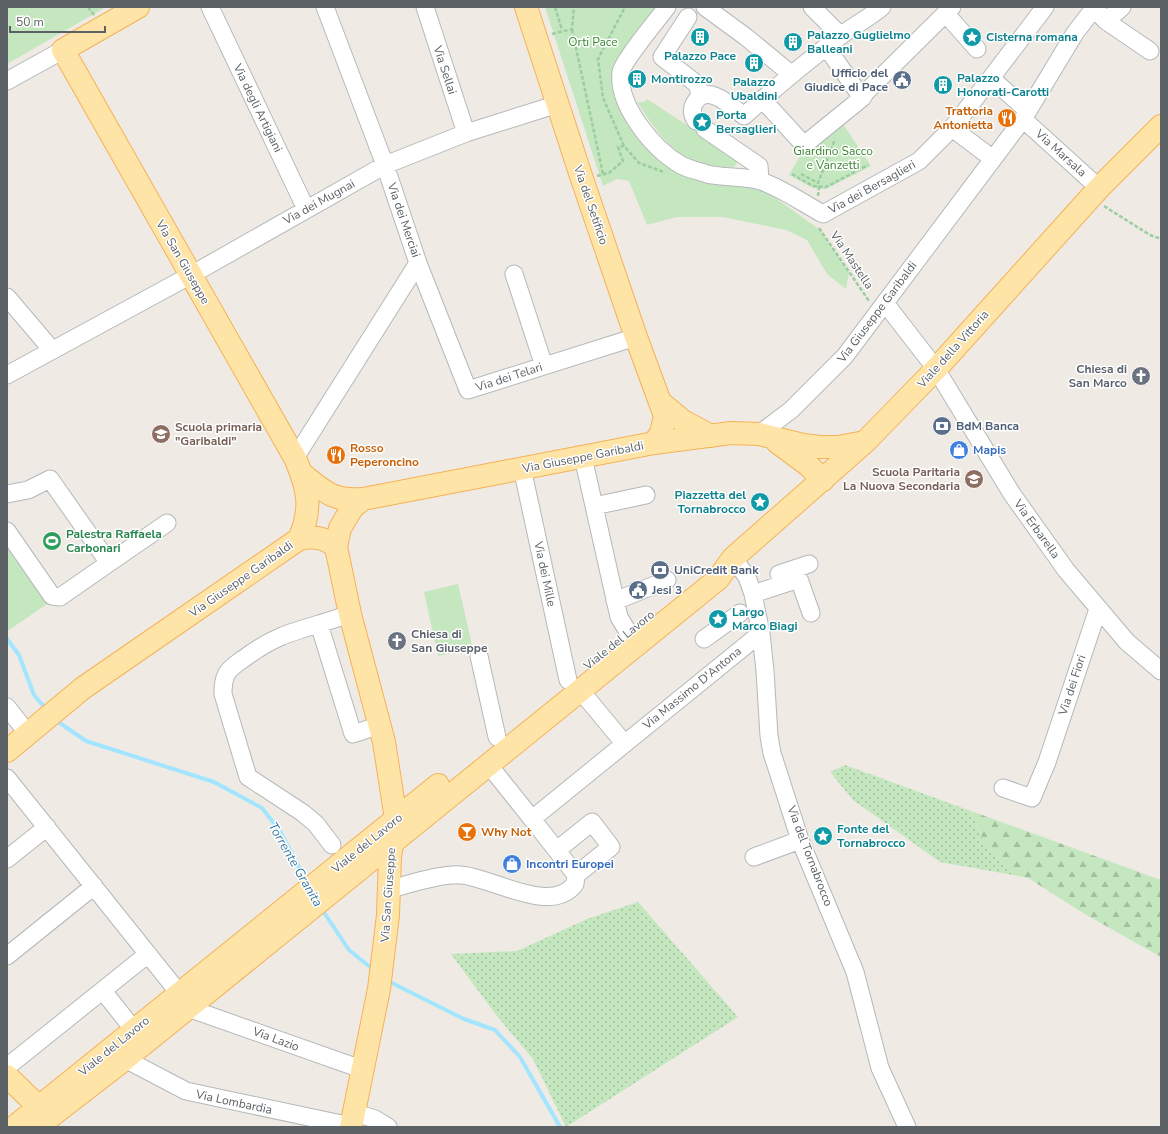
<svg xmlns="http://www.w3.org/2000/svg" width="1168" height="1134" font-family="'Nunito Sans',sans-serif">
  <defs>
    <pattern id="grass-dots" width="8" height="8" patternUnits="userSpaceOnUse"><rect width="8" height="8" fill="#c5e7bf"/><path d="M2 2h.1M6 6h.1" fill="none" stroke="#a3bf9f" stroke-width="1.8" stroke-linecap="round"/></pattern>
    <pattern id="forest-firs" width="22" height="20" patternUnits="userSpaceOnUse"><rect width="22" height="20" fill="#c5e7bf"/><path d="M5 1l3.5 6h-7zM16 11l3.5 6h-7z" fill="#a3bf9f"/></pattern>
  </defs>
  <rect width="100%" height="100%" fill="#efebe4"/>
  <path fill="url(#grass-dots)" d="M845,765L971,811L983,840L1013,875L940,862L853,800L830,772Z
    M638,902L738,1017L566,1127L533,1059L497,1016L451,954L517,951L587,919Z"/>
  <path fill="url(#forest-firs)" d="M971,811L1161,880V957L1083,913L1028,878L1013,875L983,840Z"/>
  <path fill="#c5e7bf" d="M7,7H106L7,64Z
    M545,7H661L617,68L658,154L759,186L820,230L849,273L846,289L827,274L807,240L786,230L723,217H677L647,225L629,181L617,179L603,186Z
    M647,99L739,159L734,167C683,169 663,142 637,102H644Z
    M841,121L871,166L826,189L813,188L789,175L803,151Z
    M7,539L50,602L9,630L7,628Z
    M458,584L473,649L438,656L424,592Z"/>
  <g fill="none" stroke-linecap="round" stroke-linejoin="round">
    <path stroke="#a3e5ff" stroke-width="4" d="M7,639L19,655L34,695L46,709
      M54,719L86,741L214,782L262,808L280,831L307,883
      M321,908L349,950L375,971
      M386,980L464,1019L495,1030L520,1057L560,1127"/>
    <defs>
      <path id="minor" d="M210,7L306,209
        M425,7L466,133
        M667,7C658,19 623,61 621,72C617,105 653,149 681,165C688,169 699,171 707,174C723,178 747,176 761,181C783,189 803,203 823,214L919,161L952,128L991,78
        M705,7L746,37L791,74
        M812,7L841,36
        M1094,8L1106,21L1150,51
        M946,14L977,49
        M688,17L662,57L698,85L700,97
        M1106,21L1122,7
        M827,48L862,98
        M7,81L63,50
        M762,99L804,145L862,98L866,92L952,7
        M1028,111L991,78L1045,7
        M1023,119L1099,188
        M696,121C692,115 691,110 694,104C706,81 731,106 744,116C775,88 806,62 839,37C853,26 869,18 882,7
        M952,128L993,159
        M705,129L759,166L760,181
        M418,263L468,390L636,337
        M514,274L544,366
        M7,297L52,350
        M885,303L936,369L1012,494L1066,570L1127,642L1161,671
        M7,375L191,275L385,165L466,133L558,104
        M759,434L791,410L845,356L1023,119L1075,33L1095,7
        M583,457L619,617L628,632
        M295,458L418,263L385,165L325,7
        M522,468L568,680
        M7,494L28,490L50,479L109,563L60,597L52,596L7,531
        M594,506L646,495
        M733,558L747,577L753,594L761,633L765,671L769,736L772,753L800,840L855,972L880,1068L907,1127
        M109,563L167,523
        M779,574L809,564
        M753,594L799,579L811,613
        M615,601L667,580
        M350,614L319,624L353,734L380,725
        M319,624C288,633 272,638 246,657C239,662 231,667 227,673C223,680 223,687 223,694L248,777L303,813L316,824L332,845
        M704,639L740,613
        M479,656L497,737
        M580,690L624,743
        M7,707L28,734
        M488,764L532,819L761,633
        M7,778L179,993
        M1003,788L1032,798L1047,762L1098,609
        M557,850L592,822L611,847L576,875
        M754,857L800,840
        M7,859L47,827
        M390,889C410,884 432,876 453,875C486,872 549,918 575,884L576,875L532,819
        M7,956L94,886
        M103,991L134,1030
        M188,1008L364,1070
        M125,1059L186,1091L351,1126
        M7,1067L148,954
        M355,1113L375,1119L388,1127"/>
      <path id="major" d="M526,7L582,179L636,337L665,416L661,433L654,443
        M660,402L683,421L711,436
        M777,442L808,465L823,480
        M302,474C325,492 332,501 363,499L654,443L731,433L759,434L803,445L821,447H838L865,442
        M299,539C313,536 325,537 336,547
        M7,751L83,688L299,539C313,508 308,488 295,458L63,50L138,7
        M7,1076L48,1116
        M14,1127L438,785
        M37,1127L125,1059L718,579L733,558L865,442L936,369L1099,188L1161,126
        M351,1127L379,989L388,915L390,857L396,819L384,742L350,614L336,547L340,528L352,508L363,499"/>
    </defs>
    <use href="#minor" stroke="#b4b8bb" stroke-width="19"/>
    <use href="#major" stroke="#f5b156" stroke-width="24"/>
    <path stroke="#9bcda1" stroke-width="2.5" stroke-dasharray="4 2" stroke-linecap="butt" d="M88,7L94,15
      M555,7L562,30
      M572,29L603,174
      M552,34L572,29L574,7
      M624,146L603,98L598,59L625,7
      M792,174L813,186L826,187L868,165
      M801,174L818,183L835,139
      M597,176L609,173L623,161L618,147L624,146L639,163L664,172
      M818,196L819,186
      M1104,206L1150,235L1161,239
      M819,228L869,301"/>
    <use href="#minor" stroke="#fff" stroke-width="17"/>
    <use href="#major" stroke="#ffe4a8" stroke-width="22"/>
  </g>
  <defs>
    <symbol id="building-disc" viewBox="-11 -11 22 22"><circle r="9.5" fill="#0f9aa8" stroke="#fff"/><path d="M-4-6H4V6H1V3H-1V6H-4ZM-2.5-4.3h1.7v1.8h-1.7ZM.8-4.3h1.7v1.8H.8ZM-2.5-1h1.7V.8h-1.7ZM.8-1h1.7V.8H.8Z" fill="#fff"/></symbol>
    <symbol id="sight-disc" viewBox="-11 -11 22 22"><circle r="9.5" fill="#0f9aa8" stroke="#fff"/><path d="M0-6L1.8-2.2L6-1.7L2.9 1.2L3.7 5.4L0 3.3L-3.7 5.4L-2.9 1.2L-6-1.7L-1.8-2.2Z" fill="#fff"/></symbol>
    <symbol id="civic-disc" viewBox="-11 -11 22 22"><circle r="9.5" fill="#5c6f8a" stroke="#fff"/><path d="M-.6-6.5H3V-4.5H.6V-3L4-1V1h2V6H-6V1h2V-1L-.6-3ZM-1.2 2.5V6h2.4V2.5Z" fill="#fff"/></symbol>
    <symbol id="restaurant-disc" viewBox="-11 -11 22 22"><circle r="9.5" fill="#e8710a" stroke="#fff"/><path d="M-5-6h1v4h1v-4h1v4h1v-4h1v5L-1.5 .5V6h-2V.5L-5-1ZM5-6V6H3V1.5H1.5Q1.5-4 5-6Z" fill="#fff"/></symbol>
    <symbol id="church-disc" viewBox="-11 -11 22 22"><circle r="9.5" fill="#6b7280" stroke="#fff"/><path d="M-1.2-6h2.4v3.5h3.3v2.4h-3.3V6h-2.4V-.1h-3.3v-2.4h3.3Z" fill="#fff"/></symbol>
    <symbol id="bank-disc" viewBox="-11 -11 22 22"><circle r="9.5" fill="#5c6f8a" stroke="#fff"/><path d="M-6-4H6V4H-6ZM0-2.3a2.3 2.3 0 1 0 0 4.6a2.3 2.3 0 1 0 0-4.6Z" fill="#fff"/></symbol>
    <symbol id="school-disc" viewBox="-11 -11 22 22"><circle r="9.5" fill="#8d6e63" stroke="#fff"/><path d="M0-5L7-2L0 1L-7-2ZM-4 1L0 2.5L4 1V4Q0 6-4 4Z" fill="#fff"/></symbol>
    <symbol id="shop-disc" viewBox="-11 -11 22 22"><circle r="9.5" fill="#3f7fe0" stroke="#fff"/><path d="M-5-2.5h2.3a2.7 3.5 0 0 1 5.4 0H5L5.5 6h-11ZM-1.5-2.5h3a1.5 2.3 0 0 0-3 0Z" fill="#fff"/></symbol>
    <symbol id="stadium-disc" viewBox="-11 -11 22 22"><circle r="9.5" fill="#2e9e5b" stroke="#fff"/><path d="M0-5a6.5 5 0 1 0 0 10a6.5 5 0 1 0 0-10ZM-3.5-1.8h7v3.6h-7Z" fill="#fff"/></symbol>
    <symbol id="bar-disc" viewBox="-11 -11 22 22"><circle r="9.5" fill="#e8710a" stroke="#fff"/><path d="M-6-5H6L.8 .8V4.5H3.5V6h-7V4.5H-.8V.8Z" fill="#fff"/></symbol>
  </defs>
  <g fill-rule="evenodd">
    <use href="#building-disc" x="689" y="26" width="22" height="22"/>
    <use href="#sight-disc" x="961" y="26" width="22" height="22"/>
    <use href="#building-disc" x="782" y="31" width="22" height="22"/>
    <use href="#building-disc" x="743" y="52" width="22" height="22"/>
    <use href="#building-disc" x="626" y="68" width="22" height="22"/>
    <use href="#civic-disc" x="891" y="69" width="22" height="22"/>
    <use href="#building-disc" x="932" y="74" width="22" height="22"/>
    <use href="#restaurant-disc" x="996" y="107" width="22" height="22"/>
    <use href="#sight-disc" x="691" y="111" width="22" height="22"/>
    <use href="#church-disc" x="1130" y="365" width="22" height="22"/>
    <use href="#bank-disc" x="931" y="415" width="22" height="22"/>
    <use href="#school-disc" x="150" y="423" width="22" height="22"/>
    <use href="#shop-disc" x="948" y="439" width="22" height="22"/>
    <use href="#restaurant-disc" x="325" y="444" width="22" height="22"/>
    <use href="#school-disc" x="963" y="468" width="22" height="22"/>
    <use href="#sight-disc" x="749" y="491" width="22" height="22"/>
    <use href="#stadium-disc" x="41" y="530" width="22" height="22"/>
    <use href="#bank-disc" x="649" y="559" width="22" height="22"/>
    <use href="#civic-disc" x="627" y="579" width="22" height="22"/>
    <use href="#sight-disc" x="707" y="608" width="22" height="22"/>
    <use href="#church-disc" x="386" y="630" width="22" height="22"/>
    <use href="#bar-disc" x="456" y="821" width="22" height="22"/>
    <use href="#sight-disc" x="812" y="825" width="22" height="22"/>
    <use href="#shop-disc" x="501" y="853" width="22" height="22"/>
  </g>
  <g text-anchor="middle" stroke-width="3" stroke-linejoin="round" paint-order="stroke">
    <g font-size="12" font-weight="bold" fill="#0d838f" stroke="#fff" text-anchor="start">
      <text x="807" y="39">Palazzo Guglielmo<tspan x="807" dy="14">Balleani</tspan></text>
      <text x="986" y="41">Cisterna romana</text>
      <text x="700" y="60" text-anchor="middle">Palazzo Pace</text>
      <text x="957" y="82">Palazzo<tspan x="957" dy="14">Honorati-Carotti</tspan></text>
      <text x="651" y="83">Montirozzo</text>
      <text x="754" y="86" text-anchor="middle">Palazzo<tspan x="754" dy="14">Ubaldini</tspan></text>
      <text x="716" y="119">Porta<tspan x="716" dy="14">Bersaglieri</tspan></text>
      <text x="746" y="499" text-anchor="end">Piazzetta del<tspan x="746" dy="14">Tornabrocco</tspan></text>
      <text x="732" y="616">Largo<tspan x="732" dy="14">Marco Biagi</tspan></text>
      <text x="837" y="833">Fonte del<tspan x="837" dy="14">Tornabrocco</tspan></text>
    </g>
    <g font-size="12" fill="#3b8532" stroke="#fff">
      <text x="593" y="46">Orti Pace</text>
      <text x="833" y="155">Giardino Sacco<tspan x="833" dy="14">e Vanzetti</tspan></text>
    </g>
    <g font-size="12" fill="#5c6165" stroke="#fff">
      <text transform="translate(445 70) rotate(72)" y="4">Via Sellai</text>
      <text transform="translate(258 108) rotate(64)" y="4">Via degli Artigiani</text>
      <text transform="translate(1061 153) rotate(42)" y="4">Via Marsala</text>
      <text transform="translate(872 187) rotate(-29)" y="4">Via dei Bersaglieri</text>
      <text transform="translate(319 202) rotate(-29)" y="4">Via dei Mugnai</text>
      <text transform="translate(591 205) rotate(71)" y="4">Via del Setificio</text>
      <text transform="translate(404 220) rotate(71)" y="4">Via dei Merciai</text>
      <text transform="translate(852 260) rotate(56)" y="4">Via Mastella</text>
      <text transform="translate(183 262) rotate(60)" y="4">Via San Giuseppe</text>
      <text transform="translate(877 312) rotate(-53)" y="4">Via Giuseppe Garibaldi</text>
      <text transform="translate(953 349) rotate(-48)" y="4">Viale della Vittoria</text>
      <text transform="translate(509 377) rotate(-18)" y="4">Via dei Telari</text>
      <text transform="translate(583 457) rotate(-11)" y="4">Via Giuseppe Garibaldi</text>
      <text transform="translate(1037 529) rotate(54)" y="4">Via Erbarella</text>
      <text transform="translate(545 574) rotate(78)" y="4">Via dei Mille</text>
      <text transform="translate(241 579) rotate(-35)" y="4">Via Giuseppe Garibaldi</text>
      <text transform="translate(619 640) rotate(-39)" y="4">Viale del Lavoro</text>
      <text transform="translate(1072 685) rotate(-72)" y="4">Via dei Fiori</text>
      <text transform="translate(692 688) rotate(-39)" y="4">Via Massimo D'Antona</text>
      <text transform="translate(367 843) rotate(-39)" y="4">Viale del Lavoro</text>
      <text transform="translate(810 856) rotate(69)" y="4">Via del Tornabrocco</text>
      <text transform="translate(388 895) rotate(-86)" y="4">Via San Giuseppe</text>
      <text transform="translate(276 1039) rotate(20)" y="4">Via Lazio</text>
      <text transform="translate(114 1046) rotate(-39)" y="4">Viale del Lavoro</text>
      <text transform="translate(234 1102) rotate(12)" y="4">Via Lombardia</text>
    </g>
    <g font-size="12" font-weight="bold" fill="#4e5e75" stroke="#fff" text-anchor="start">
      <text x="888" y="77" text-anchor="end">Ufficio del<tspan x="888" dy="14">Giudice di Pace</tspan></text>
      <text x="956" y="430">BdM Banca</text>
      <text x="674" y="574">UniCredit Bank</text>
      <text x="652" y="594">Jesi 3</text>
    </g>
    <g font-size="12" font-weight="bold" fill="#c56008" stroke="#fff" text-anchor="start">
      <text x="993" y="115" text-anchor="end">Trattoria<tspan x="993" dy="14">Antonietta</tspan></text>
      <text x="350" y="452">Rosso<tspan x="350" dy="14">Peperoncino</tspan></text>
      <text x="481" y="836">Why Not</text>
    </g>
    <g font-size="12" font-weight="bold" fill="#5b616d" stroke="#fff" text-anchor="end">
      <text x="1127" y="373">Chiesa di<tspan x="1127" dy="14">San Marco</tspan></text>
      <text x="411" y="638" text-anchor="start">Chiesa di<tspan x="411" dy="14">San Giuseppe</tspan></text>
    </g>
    <g font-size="12" font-weight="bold" fill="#785e54" stroke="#fff" text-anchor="start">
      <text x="175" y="431">Scuola primaria<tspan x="175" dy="14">"Garibaldi"</tspan></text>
      <text x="960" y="476" text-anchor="end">Scuola Paritaria<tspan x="960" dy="14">La Nuova Secondaria</tspan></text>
    </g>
    <g font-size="12" font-weight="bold" fill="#366cbe" stroke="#fff" text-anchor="start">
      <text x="973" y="454">Mapis</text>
      <text x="526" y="868">Incontri Europei</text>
    </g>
    <g font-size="12" font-weight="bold" fill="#27864d" stroke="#fff" text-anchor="start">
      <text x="66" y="538">Palestra Raffaela<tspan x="66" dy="14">Carbonari</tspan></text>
    </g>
    <g font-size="13" font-style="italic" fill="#387ba3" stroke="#fff">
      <text transform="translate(296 864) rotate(60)" y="5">Torrente Granita</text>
    </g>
  </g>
  <rect width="1168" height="1134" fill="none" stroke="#5c6165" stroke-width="16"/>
  <path d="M10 26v6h95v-6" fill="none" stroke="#5c6165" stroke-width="2"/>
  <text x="16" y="26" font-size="12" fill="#5c6165" stroke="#ffffff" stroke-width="3" paint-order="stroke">50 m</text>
</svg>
